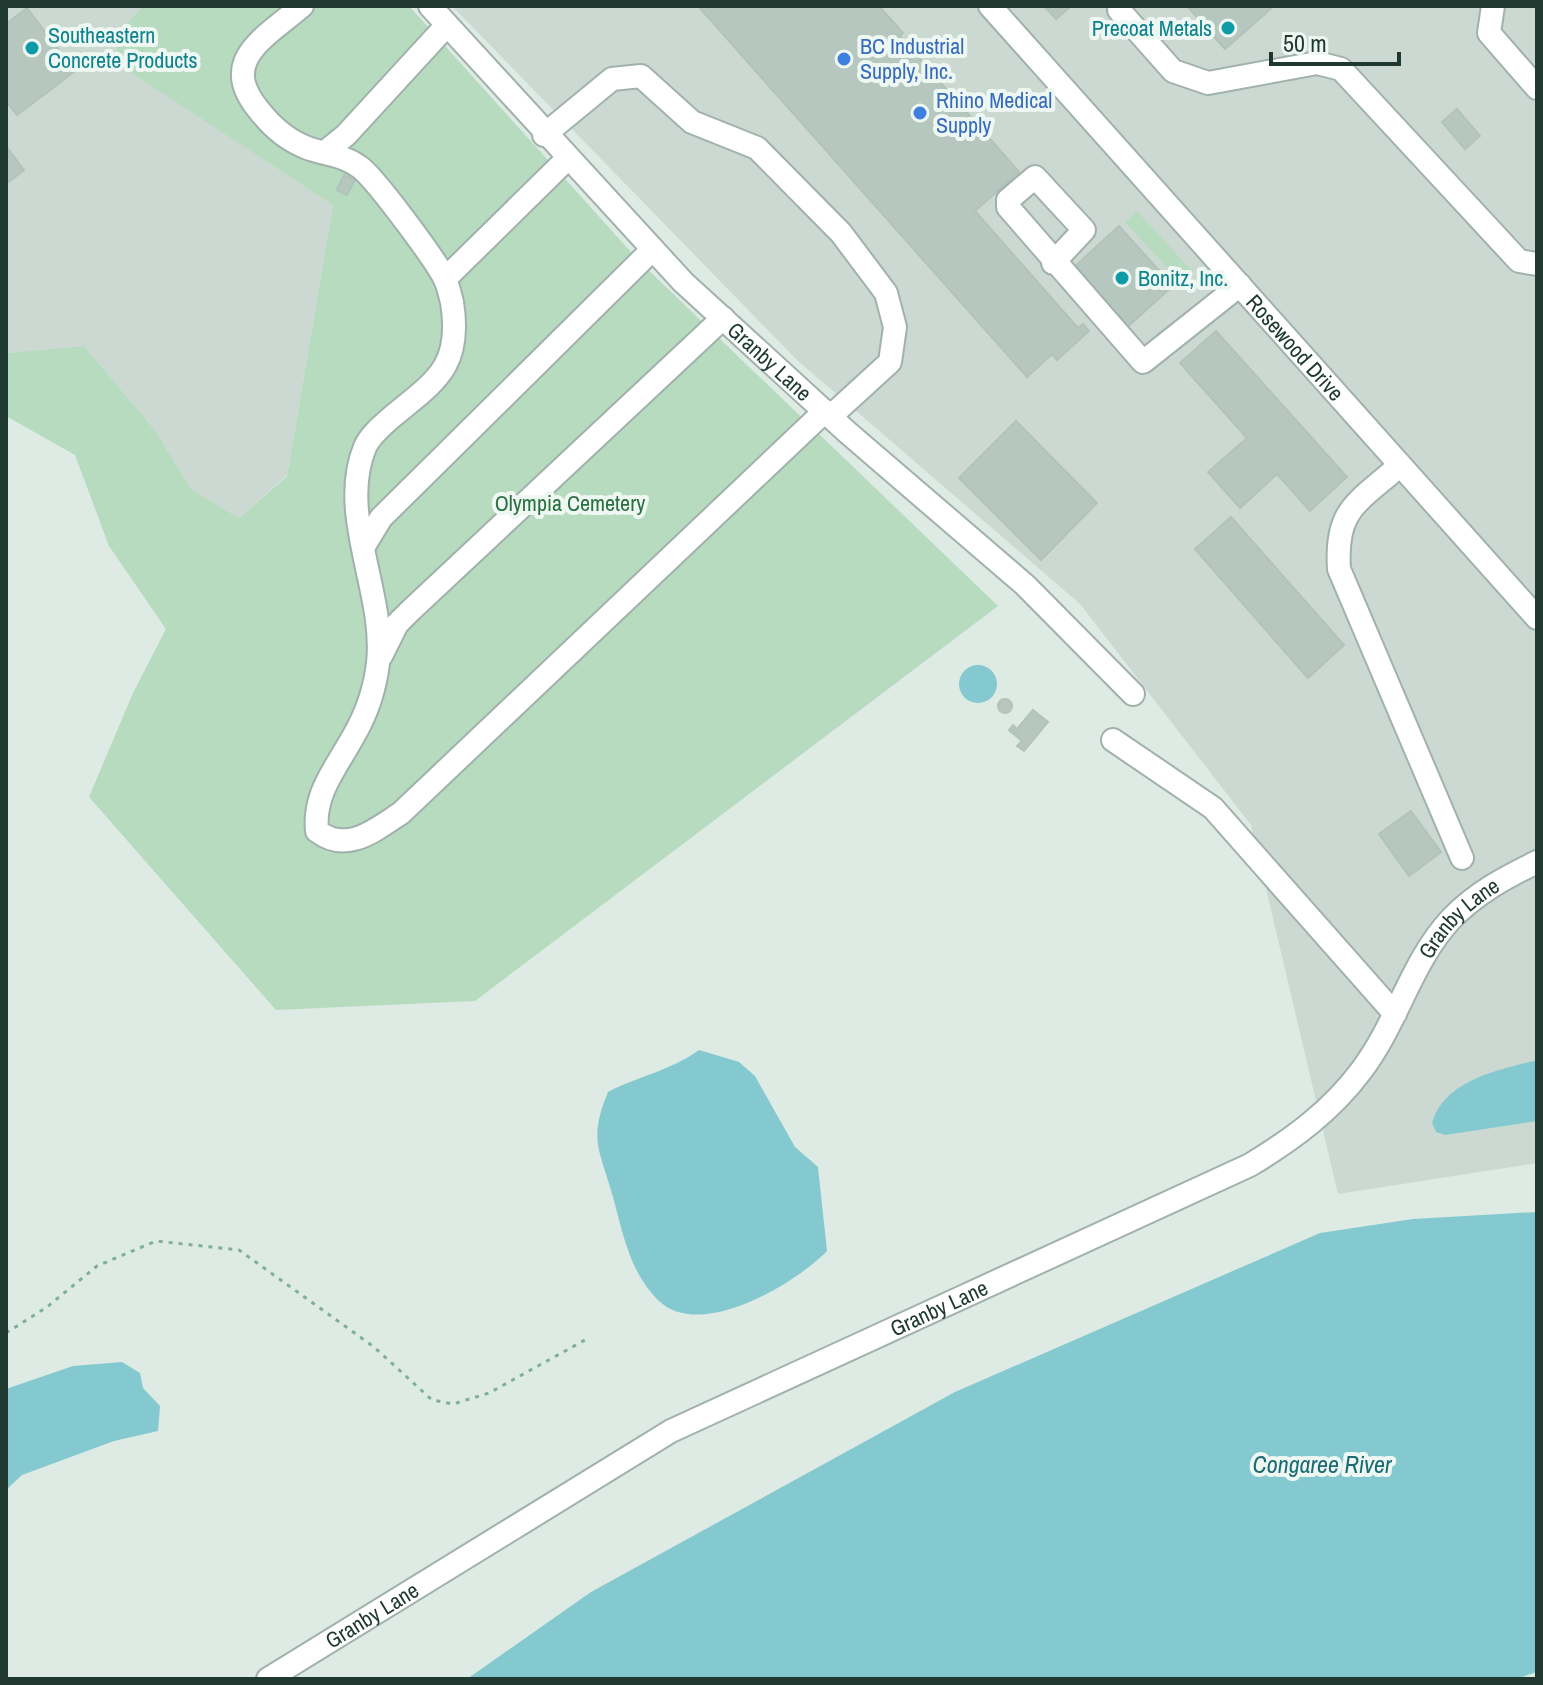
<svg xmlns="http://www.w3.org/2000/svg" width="1543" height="1685" font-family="'Archivo Narrow',sans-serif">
  <rect width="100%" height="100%" fill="#deeae4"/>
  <path fill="#ccd9d3" d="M6,6H143L118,33L333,205L287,475L239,518L191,489L155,430L84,346L6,353Z
    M452,6H1537V1163L1338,1194L1251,825L1080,604L797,360Z"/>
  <path fill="#b6dbbe" d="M143,6H409L640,262L998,606L475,1001L276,1010L89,797L133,693L166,629L109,546L75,455L6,416V353L84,346L155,430L191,489L239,518L287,476L333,205L120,65C110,37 125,26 143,6Z
    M1137,211L1193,272L1181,283L1125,222Z"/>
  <path fill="#85c9d0" d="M959 684a19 19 0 1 1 38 0a19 19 0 1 1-38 0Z
    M699,1050L739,1062L755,1076L795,1147L818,1167L827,1251C796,1283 701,1341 659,1301C630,1273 623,1234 613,1197C600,1150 588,1140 608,1092C638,1076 670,1071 699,1050Z
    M1537,1060V1121L1445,1135L1436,1132L1432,1123C1444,1080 1499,1070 1537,1060Z
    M1537,1212V1672L1516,1679H467L591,1592L955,1392L1320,1233L1413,1219Z
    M122,1362L140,1373L143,1388L160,1406L158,1431L114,1441L22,1475L6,1490V1389L73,1366Z"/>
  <path fill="#b6c7bf" stroke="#b1c3ba" stroke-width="2" d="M698,6H879L903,33L900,36L1019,172L975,211L1078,328L1083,324L1089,331L1057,360L1052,354L1027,377Z
    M1044,6H1071L1056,19Z
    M1187,6H1274L1225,49Z
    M27,8L75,71L17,115L6,101V24Z
    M1457,109L1480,136L1465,149L1442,122Z
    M6,146L24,170L6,184Z
    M344,175L355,180L347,195L337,190Z
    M1119,226L1173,286L1125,329L1072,269Z
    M1216,331L1347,477L1310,511L1277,474L1240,508L1208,472L1247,438L1180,363Z
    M1016,421L1097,503L1041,560L959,478Z
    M1231,517L1344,645L1308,678L1195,549Z
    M998 706a7 7 0 1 1 14 0a7 7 0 1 1-14 0Z
    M1033,710L1048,722L1024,751L1017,746L1022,741L1009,730L1013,725L1017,729Z
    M1411,811L1441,852L1409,876L1379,834Z"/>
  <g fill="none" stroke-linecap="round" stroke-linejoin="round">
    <defs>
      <g id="minor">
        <path d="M302,6C266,37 218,60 258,109C271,126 285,139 305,147C324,155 343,154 361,168C377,181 435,259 445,279C448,285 450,295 452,302C462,366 437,380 393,416C383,425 371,434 365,447C337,515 386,593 378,663C375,689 366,715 353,737C336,768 313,794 317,831C347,854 375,830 401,813L825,411"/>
        <path id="s1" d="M430,6L683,282L847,432L1025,585L1133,694"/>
        <path id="s2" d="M990,6L1537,618"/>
        <path d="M1493,6L1489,33L1537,88"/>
        <path d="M1119,10L1173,71L1208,83L1317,63L1341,69L1519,261L1537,264"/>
        <path d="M544,135L612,79L641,76L692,122L757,148L841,233L886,293L895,327L890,362L831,416"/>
        <path d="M325,152L346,135L447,25"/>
        <path d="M1053,263L1084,230L1035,177L1008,200V207L1143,362L1240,285"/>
        <path d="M445,279L567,159"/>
        <path d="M1400,465C1358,503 1335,508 1339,569L1462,858"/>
        <path d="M364,546L381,518L652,250"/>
        <path d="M381,656L397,624L410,611L723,318"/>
        <path d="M1113,740L1213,808L1395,1014"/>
        <path id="s3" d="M268,1679L671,1431L1250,1165C1293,1139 1331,1111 1361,1071C1397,1024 1411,962 1451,919C1476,893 1506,877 1537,862"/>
      </g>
    </defs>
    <use href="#minor" stroke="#a1b1ab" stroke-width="26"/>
    <path stroke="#7eae9c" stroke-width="3" stroke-dasharray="4 6" stroke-linecap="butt" d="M6,1333L47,1307L97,1266L156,1241L239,1250L374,1347L432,1400L453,1404L489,1393L585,1340"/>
    <use href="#minor" stroke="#fff" stroke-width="22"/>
    <path stroke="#59756c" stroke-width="5" stroke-dasharray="16 8" stroke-linecap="butt" d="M679,6V7"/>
  </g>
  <g fill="#0f9aa8" stroke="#eef7f2" stroke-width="3">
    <circle cx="1228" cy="28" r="8"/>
    <circle cx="32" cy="48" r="8"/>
    <circle cx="1122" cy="278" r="8"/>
  </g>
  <g fill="#3f7fe0" stroke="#eef7f2" stroke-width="3">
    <circle cx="844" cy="59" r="8"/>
    <circle cx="920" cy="113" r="8"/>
  </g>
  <g text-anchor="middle" stroke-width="8" stroke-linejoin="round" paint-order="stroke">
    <g font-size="22" fill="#0d838f" stroke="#eef7f2" text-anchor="start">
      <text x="1212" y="36" text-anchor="end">Precoat Metals</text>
      <text x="48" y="43">Southeastern<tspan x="48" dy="25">Concrete Products</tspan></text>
      <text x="1138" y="286">Bonitz, Inc.</text>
    </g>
    <g font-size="22" fill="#366cbe" stroke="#eef7f2" text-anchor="start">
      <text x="860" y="54">BC Industrial<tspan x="860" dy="25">Supply, Inc.</tspan></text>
      <text x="936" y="108">Rhino Medical<tspan x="936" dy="25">Supply</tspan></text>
    </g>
    <g font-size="22" fill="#1f3931" stroke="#eef7f2">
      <text dy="8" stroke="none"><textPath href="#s2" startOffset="458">Rosewood Drive</textPath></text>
      <text dy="8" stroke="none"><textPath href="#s1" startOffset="492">Granby Lane</textPath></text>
      <text dy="8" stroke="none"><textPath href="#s3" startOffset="1440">Granby Lane</textPath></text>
      <text dy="8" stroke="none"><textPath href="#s3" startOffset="768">Granby Lane</textPath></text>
      <text dy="8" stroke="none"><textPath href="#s3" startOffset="122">Granby Lane</textPath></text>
    </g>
    <g font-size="22" fill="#2a7040" stroke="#eef7f2">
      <text x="570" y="511">Olympia Cemetery</text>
    </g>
    <g font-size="24" font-style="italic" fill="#1a6b75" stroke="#eef7f2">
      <text x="1322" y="1473">Congaree River</text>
    </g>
  </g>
  <rect width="1543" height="1685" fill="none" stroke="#1f3931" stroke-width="16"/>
  <path d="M1271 52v12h128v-12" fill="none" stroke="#1f3931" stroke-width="4"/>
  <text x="1283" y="52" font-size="24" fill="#1f3931" stroke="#eef7f2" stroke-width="6" paint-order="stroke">50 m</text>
</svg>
